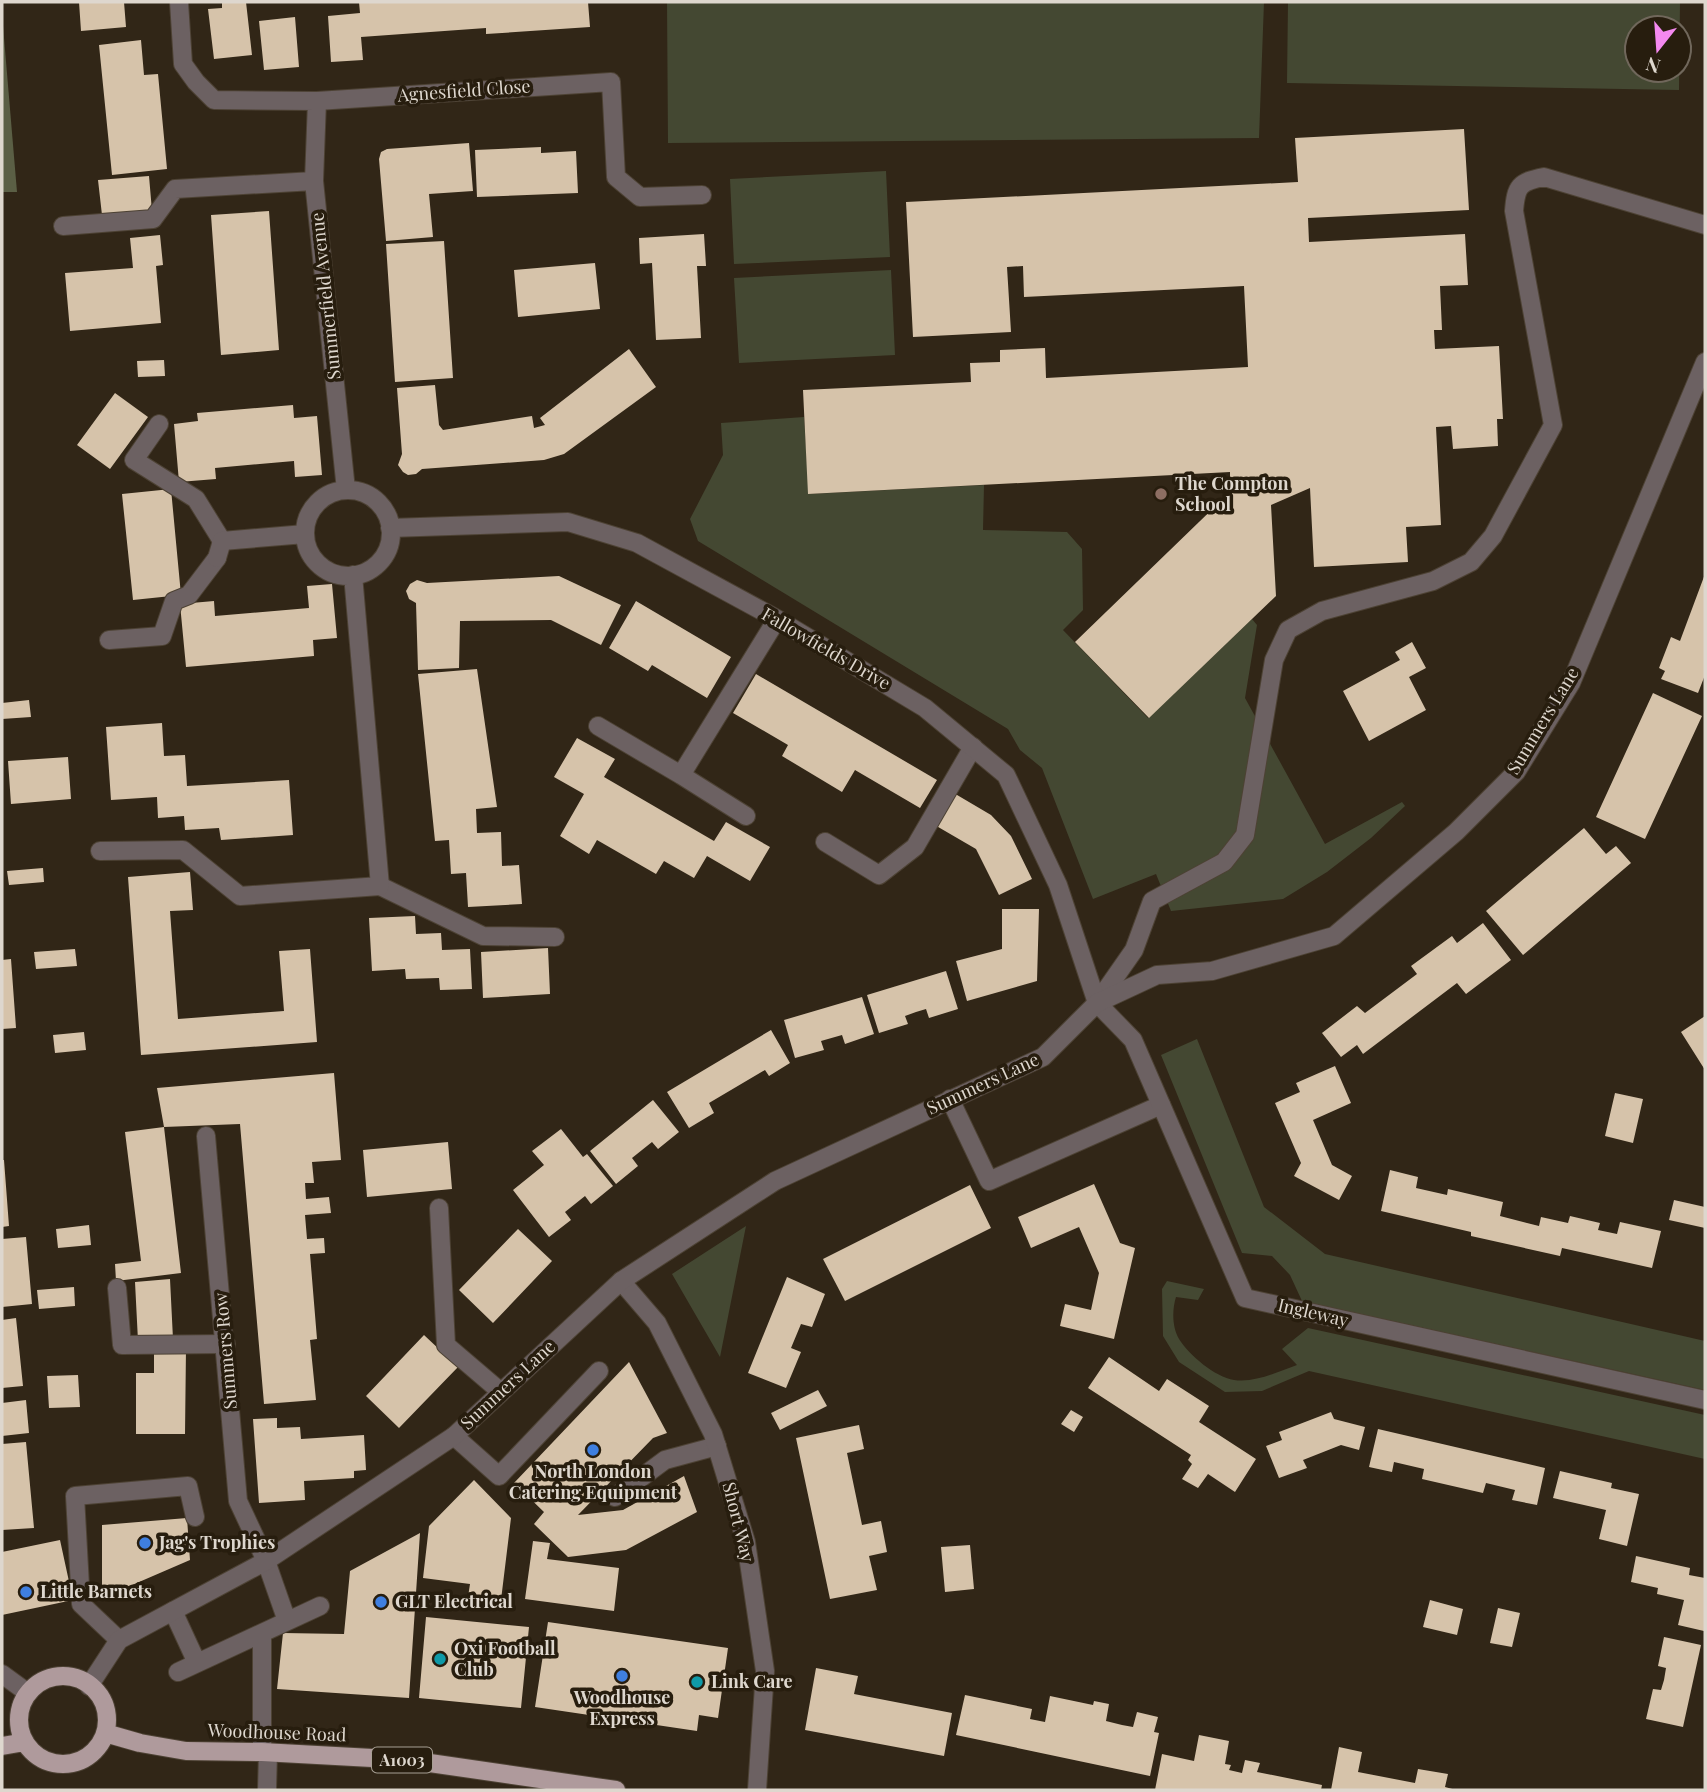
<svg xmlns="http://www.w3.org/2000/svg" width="1707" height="1792" font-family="'Playfair Display',serif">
  <rect width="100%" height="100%" fill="#312617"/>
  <path fill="#444832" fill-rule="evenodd" d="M667,2H1264L1259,138L668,143Z
    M1288,2H1680L1679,90L1287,83ZM1679,28V70H1637V28Z
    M886,171L890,257L734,264L730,179Z
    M891,270L895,355L739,363L734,278Z
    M804,417L809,494L984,485L983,530L1067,532L1082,549L1083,610L1063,630L1148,718L1252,619L1257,625L1245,698L1325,844L1402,802L1405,806L1371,838L1327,872L1283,899L1171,911L1156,874L1093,899L1042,768L1020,750L1008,729L698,541L690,519L723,455L721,423Z
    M1197,1039L1264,1207L1325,1254L1705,1341V1390L1302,1301L1290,1275L1272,1256L1242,1253L1161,1055Z
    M746,1226L720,1357L672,1274Z
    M1167,1281L1204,1289L1198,1300L1176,1297C1172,1310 1172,1327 1179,1339C1189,1355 1215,1377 1234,1380C1256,1383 1277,1372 1297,1365L1282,1349L1308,1328L1705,1415V1459L1309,1371L1262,1391L1225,1392L1179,1362L1163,1336L1162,1289Z"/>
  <path fill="#5b5f45" d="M2,14L17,192H2Z"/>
  <path fill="#d6c3aa" d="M79,2H124L126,27L81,31Z
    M222,2H246L252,55L214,59L208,9L222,8Z
    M359,2H588L590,27L486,34V28L361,37L363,60L331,62L328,16L360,13Z
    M295,17L299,67L264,70L259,21Z
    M141,40L144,75L158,74L167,169L112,175L99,45Z
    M1464,129L1469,210L1308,218L1309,242L1465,234L1468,285L1440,286L1442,330H1434L1435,349L1499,346L1503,419H1497L1498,446L1453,449L1451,426L1436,427L1441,525L1406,527L1408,562L1314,567L1310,488L1271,505L1276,596L1149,718L1075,642L1230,492V472L808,494L803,390L971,382L970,363L1000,362V350L1045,348L1046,378L1248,367L1244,286L1024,297L1023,266L1007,267L1011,332L913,337L906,202L1298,182L1295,138Z
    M469,143L473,191L429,194L433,237L386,241L379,159L381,152L387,149Z
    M541,147V153L576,151L578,193L477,197L475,150Z
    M149,176L152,211L102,215L98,180Z
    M269,211L279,350L221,355L211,215Z
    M704,234L706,266H697L701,338L656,340L652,263L640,264L639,238Z
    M160,235L163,265L156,266L161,323L70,331L65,273L133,268L130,238Z
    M444,241L453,378L395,382L386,244Z
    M595,263L600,309L518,317L514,270Z
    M629,349L656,387L564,454L544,460L422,469L416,474L408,475L403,472L398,465L402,454L397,388L435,385L439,425L443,430L532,416L534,428L545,425L540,418Z
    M164,360L165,376L138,377L137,361Z
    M115,393L148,417L110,469L77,445Z
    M293,405L294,418L317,416L322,475L295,477L294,461L215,468L216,479L179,482L174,424L198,421L197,413Z
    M171,489L181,595L133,600L122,494Z
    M1705,574V675L1698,693L1661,679L1665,671L1659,668L1671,637L1680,641Z
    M559,576L621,605L601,645L551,620L460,621L459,668L418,670L416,603L409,599L406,591L410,584L417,580L427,583Z
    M332,584L337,638L313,640L314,656L186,667L180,604L214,601L215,616L309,608L307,586Z
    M636,601L731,657L707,698L652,665L648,671L609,648Z
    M1412,642L1426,668L1409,677L1426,710L1369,741L1343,691L1400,660L1395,652Z
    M477,669L497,807L476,809L477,833L501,832L502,866L519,865L522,904L468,907L466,873L451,874L449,840L435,841L418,674Z
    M756,674L937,780L920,808L855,770L842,792L782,756L788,745L733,713Z
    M1653,693L1702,716L1645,839L1596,817Z
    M29,700L31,717L2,719V703Z
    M162,723L164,756L185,755L187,786L289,780L293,835L221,840L219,828L185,830L184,816L158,818L157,797L111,800L106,727Z
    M577,738L615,759L604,777L714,841L726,822L770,847L750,881L707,856L694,878L664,861L656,874L597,840L589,854L560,836L584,794L554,777Z
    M68,757L71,799L11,804L8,761Z
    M952,792L991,815L1011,836L1032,879L999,895L976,849L933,824Z
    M1584,828L1606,854L1616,846L1631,863L1523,955L1486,911Z
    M43,868L44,882L9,885L7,871Z
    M190,872L193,910L170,911L178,1019L284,1011L279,951L310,949L317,1042L141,1055L128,877Z
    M1002,909H1039L1037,981L967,1001L956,961L1002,949Z
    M415,916L416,934L441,933L442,950L470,949L472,989L440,990L439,978L406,979L405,969L372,971L369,918Z
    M1483,923L1511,960L1466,994L1457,983L1363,1054L1357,1045L1341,1057L1322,1033L1357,1006L1365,1013L1417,974L1411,966L1452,936L1457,943Z
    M548,948L550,994L483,998L481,952Z
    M75,949L77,966L36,969L34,952Z
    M11,959L16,1028L2,1029V960Z
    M946,971L958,1009L929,1018L926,1009L916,1012L905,1016L908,1024L879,1033L867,995Z
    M862,997L874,1034L845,1044L842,1035L821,1041L824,1050L795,1058L784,1020Z
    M1705,1016V1070L1681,1032Z
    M771,1030L790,1063L769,1076L765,1070L709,1103L714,1113L689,1128L667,1092Z
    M84,1032L86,1050L55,1053L53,1035Z
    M1335,1066L1351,1103L1313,1120L1332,1165L1352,1176L1339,1200L1294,1176L1301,1163L1275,1103L1300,1092L1296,1083Z
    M334,1073L341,1160L312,1162L314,1183H305L306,1199L329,1197L331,1213L305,1215L307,1239L324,1238L325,1253L310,1254L317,1339L310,1340L316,1400L264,1404L240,1124L164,1127L157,1088Z
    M1615,1093L1643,1099L1633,1143L1605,1136Z
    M653,1100L679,1132L658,1149L652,1142L632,1158L638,1166L616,1184L590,1151Z
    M164,1127L181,1273L116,1281L115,1264L141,1261L125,1132Z
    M561,1129L583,1157L587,1154L613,1186L591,1204L585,1196L565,1212L571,1220L549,1237L513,1190L544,1165L532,1151Z
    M448,1142L452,1189L367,1197L363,1150Z
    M2,1160H4L9,1226L2,1227Z
    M1390,1170L1418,1177L1416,1188L1447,1195L1448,1189L1503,1202L1500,1216L1539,1226L1541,1217L1568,1223L1570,1216L1600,1223L1598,1230L1617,1234L1620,1222L1661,1231L1652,1268L1562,1248L1560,1256L1471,1236V1232L1381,1211Z
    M1094,1184L1120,1243L1135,1248L1114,1339L1060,1326L1065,1304L1091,1310L1099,1273L1079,1227L1031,1248L1018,1217Z
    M970,1185L991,1228L845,1301L823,1259Z
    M1674,1200L1705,1207V1228L1669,1220Z
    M89,1225L91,1245L58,1248L56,1229Z
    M518,1229L552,1261L493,1323L459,1290Z
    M26,1237L32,1304L2,1307V1239Z
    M787,1277L825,1294L812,1327L801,1324L791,1348L801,1352L786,1388L748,1373Z
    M170,1279L173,1339L138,1341L135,1282Z
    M74,1287L75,1306L39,1309L37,1290Z
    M16,1318L23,1386L2,1388V1320Z
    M424,1335L458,1367L399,1428L366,1396Z
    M154,1348H186L185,1434H136V1373H154Z
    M1109,1357L1159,1391L1167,1379L1209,1406L1199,1422L1256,1459L1235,1492L1208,1474L1198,1488L1182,1479L1192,1464L1188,1460L1191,1455L1088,1388Z
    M629,1362L667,1433L653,1438L578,1515L623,1510L684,1476L697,1512L626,1550L568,1557L534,1524L544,1512L514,1483Z
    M78,1375L80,1407L49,1408L47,1376Z
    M818,1390L827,1406L780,1430L771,1413Z
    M26,1400L29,1433L2,1436V1403Z
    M1071,1410L1083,1417L1074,1432L1061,1424Z
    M1331,1412L1334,1419L1365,1427L1359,1450L1341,1445L1303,1460L1307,1468L1279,1478L1266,1446L1282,1440L1279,1432Z
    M277,1418V1428L300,1427L301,1439L364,1435L366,1470L354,1471V1478L304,1481L305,1500L259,1503L253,1419Z
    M859,1425L864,1449L847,1453L862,1525L881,1521L887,1552L869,1556L877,1590L830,1599L796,1438Z
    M1378,1429L1545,1468L1537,1505L1512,1500L1515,1490L1486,1483L1483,1493L1422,1479L1424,1469L1394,1462L1392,1472L1369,1467Z
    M26,1442L34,1528L2,1530V1444Z
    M1560,1471L1612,1483L1611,1488L1639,1494L1627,1546L1599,1539L1606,1510L1553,1498Z
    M474,1480L511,1518L501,1600L468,1597L470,1584L423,1578L429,1526Z
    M187,1518L190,1560L102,1598V1525Z
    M420,1533L409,1698L277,1689L283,1633L344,1634L350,1571Z
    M60,1540L73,1600L2,1615V1552Z
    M533,1541L550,1543L547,1559L619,1568L614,1611L525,1599Z
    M970,1545L974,1589L945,1592L941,1547Z
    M1636,1556L1690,1568L1689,1575L1705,1578L1704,1631L1678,1625L1684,1600L1657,1594L1658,1588L1631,1582Z
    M1430,1600L1463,1609L1457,1635L1423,1627Z
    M1498,1608L1520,1613L1512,1647L1490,1643Z
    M426,1617L529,1627L521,1708L419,1698Z
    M548,1622L728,1648L718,1718L699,1715L697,1731L535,1707Z
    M1664,1637L1701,1645L1683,1727L1646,1719L1653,1689L1661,1690L1664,1680L1666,1668L1658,1666Z
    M816,1668L858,1676L854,1694L952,1713L944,1756L805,1730Z
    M965,1695L1032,1709L1030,1719L1045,1722L1050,1696L1093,1705L1094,1701L1109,1704L1106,1721L1122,1725L1133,1727L1137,1712L1158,1717L1154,1732L1159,1733L1150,1776L956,1735Z
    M1199,1735L1229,1741L1225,1764L1231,1765L1229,1770L1242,1773L1245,1760L1260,1763L1257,1772L1322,1785L1321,1790H1155L1162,1754L1194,1761Z
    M1339,1747L1362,1752L1358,1772L1415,1783L1418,1769L1448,1774L1445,1787L1456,1790H1331Z"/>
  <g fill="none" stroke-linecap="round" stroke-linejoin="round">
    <defs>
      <path id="service" d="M159,424L134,460L196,499L222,541
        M109,640L162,636L174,601L189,595L217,558
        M825,842L879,875L915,847L973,747
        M380,886L483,936L555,937
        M1097,1003L1134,950L1152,901L1224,862L1245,835L1274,660L1288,630L1322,611L1433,581L1471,562L1493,536L1553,425L1514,211C1516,186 1519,182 1544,177L1705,225
        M950,1099L989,1181L1161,1105
        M439,1208L446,1345L501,1392
        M117,1288L122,1345L226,1344
        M454,1436L499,1476L599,1371
        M615,1497L665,1460L717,1446
        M266,1561L287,1621
        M173,1611L197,1663
        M119,1640L81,1604L75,1496L188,1486L195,1517
        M178,1672L320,1606
        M262,1752V1633"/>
      <path id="minor" d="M179,2L183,64L196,82L214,100L317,101L611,82L616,177L640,197L702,195
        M317,101L314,181L346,490
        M63,226L153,219L175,189L314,181
        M305 533a43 43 0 1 1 86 0a43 43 0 1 1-86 0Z
        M390,528L568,522L637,543L777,619L925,708L1006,775L1058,885L1097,1003L1133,1040L1245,1298L1705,1400
        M217,558L222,541L305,534
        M598,726L681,775L746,816
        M681,775L777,619
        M100,851L183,850L240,896L380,886L353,575
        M206,1136L238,1501L266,1561
        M621,1281L657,1323L713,1434L746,1542L765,1671L757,1790
        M2,1674L28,1693
        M267,1790L268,1752"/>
      <path id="tertiary" d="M89,1686L119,1640L266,1561L454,1436L621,1281L775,1181L1043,1057L1097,1003L1157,975L1212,971L1334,936L1456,832L1516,772L1571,683L1705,362"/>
      <path id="primary" d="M19 1720a44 44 0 1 1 88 0a44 44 0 1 1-88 0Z
        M105,1733L140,1743L186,1751L262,1752L409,1760L616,1790
        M2,1746L25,1742"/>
    </defs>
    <use href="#service" stroke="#4d4234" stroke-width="20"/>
    <use href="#minor" stroke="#4d4234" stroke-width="20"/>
    <use href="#tertiary" stroke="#4d4234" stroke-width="20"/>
    <use href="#primary" stroke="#4d4234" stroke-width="20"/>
    <use href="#service" stroke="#6c6162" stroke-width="18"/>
    <use href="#minor" stroke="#6c6162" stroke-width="18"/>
    <use href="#tertiary" stroke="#6c6162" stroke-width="18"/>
    <use href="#primary" stroke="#af9a9c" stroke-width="18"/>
  </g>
  <circle fill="#8d6e63" stroke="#271d0e" stroke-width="2.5" cx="1161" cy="494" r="7"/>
  <g fill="#3f7fe0" stroke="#271d0e" stroke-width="2.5">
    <circle cx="593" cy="1450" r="7"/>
    <circle cx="145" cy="1543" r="7"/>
    <circle cx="26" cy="1592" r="7"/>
    <circle cx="381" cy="1602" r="7"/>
    <circle cx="622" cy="1676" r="7"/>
  </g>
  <g fill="#0f9aa8" stroke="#271d0e" stroke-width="2.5">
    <circle cx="440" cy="1659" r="7"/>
    <circle cx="697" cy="1682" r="7"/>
  </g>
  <g text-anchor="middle" stroke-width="7" stroke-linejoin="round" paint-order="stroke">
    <rect fill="#271d0e" stroke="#a79f94" stroke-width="2" x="372" y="1747.5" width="60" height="25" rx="5"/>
    <g font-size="16" font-weight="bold" fill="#ded7ce">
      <text x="402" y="1766">A1003</text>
    </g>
    <g font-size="18" fill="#ded7ce" stroke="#271d0e">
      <text transform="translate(464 91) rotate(-4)" y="6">Agnesfield Close</text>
      <text transform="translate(326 296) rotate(-96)" y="6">Summerfield Avenue</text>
      <text transform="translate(826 649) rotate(30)" y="6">Fallowfields Drive</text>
      <text transform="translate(1543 721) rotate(-59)" y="6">Summers Lane</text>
      <text transform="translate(983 1084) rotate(-25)" y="6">Summers Lane</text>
      <text transform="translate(1313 1313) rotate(13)" y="6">Ingleway</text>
      <text transform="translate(226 1351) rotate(-95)" y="6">Summers Row</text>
      <text transform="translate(508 1385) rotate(-43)" y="6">Summers Lane</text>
      <text transform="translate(738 1522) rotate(76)" y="6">Short Way</text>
      <text transform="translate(277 1733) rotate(2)" y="6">Woodhouse Road</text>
    </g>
    <g font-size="18" font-weight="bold" fill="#ded7ce" stroke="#271d0e" text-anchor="start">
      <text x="1175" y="490">The Compton<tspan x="1175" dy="21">School</tspan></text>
      <text x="593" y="1478" text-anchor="middle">North London<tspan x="593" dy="21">Catering Equipment</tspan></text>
      <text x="159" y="1549">Jag's Trophies</text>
      <text x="40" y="1598">Little Barnets</text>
      <text x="395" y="1608">GLT Electrical</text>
      <text x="454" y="1655">Oxi Football<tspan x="454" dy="21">Club</tspan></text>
      <text x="711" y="1688">Link Care</text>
      <text x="622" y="1704" text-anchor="middle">Woodhouse<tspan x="622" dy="21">Express</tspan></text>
    </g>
  </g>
  <rect width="1707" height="1792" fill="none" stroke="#ded7ce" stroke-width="7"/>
  <g transform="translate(1658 49) rotate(197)"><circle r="33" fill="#271d0e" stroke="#70675b" stroke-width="2"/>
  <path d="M0-5L12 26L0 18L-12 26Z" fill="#f489f0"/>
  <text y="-10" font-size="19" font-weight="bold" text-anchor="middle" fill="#ded7ce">N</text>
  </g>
</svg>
